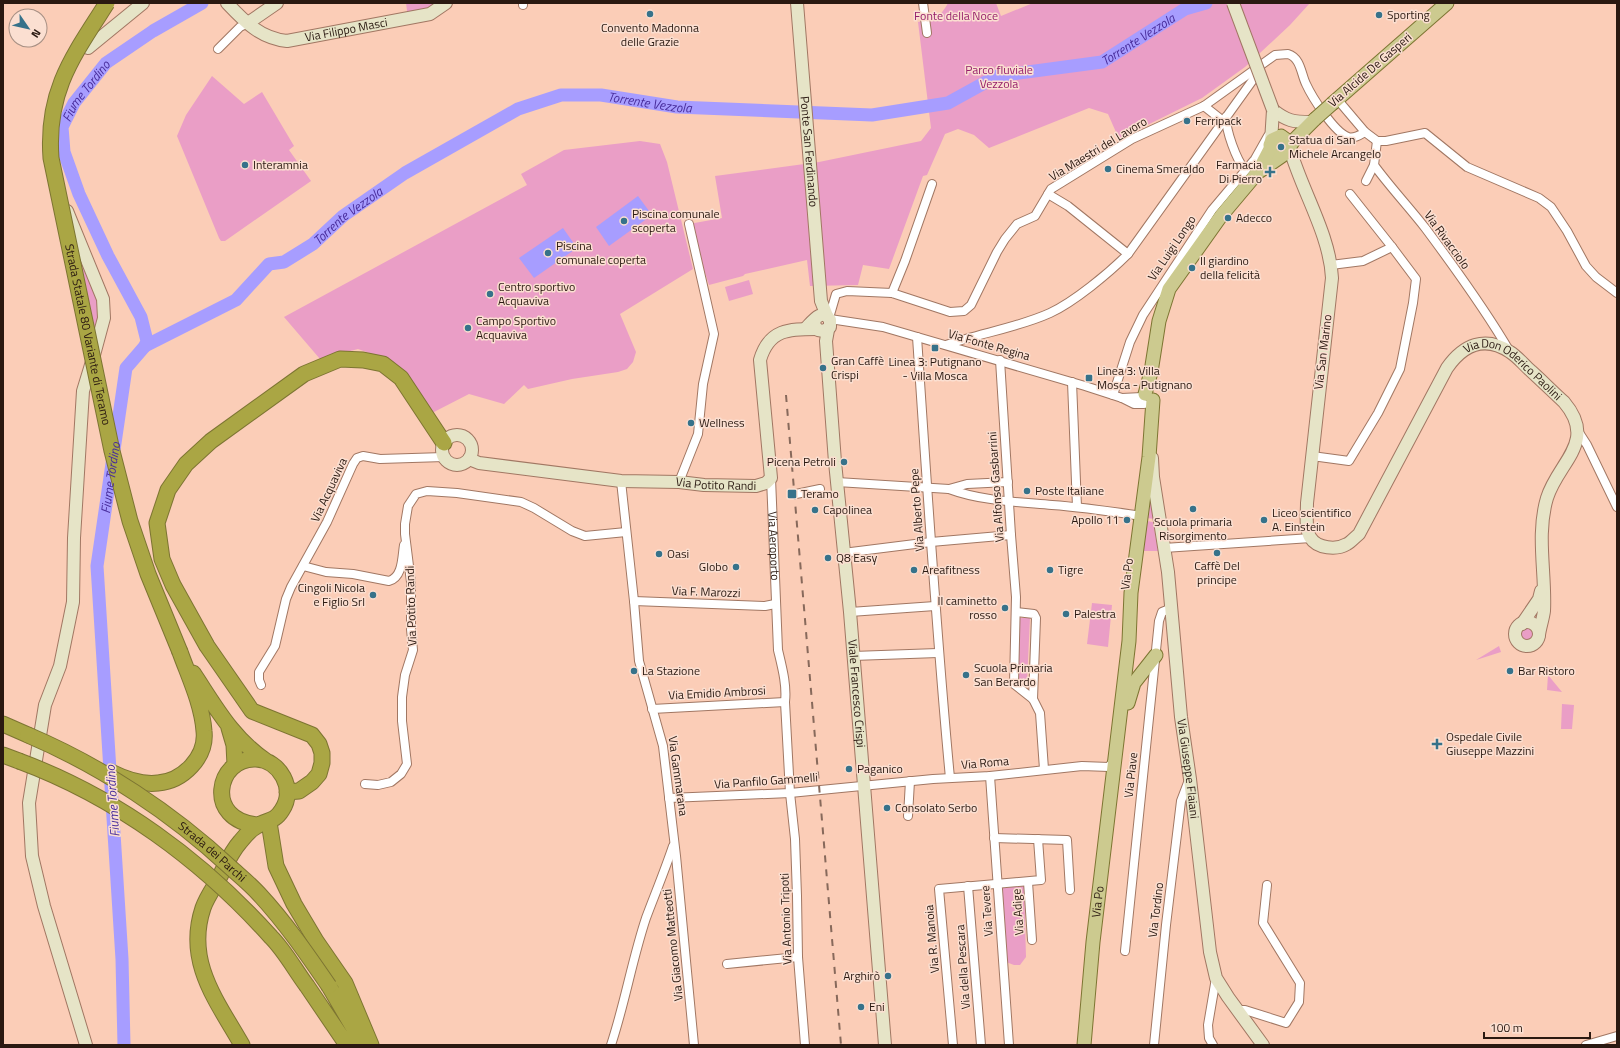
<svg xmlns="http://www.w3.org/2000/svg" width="1620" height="1048" font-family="'Titillium Web',sans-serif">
  <rect width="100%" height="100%" fill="#fbcdb7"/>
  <path fill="#ea9ec6" d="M406,3H446L408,18Z
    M948,3H996L1001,16L1033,3H1310L1290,25L1245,67L1202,98L1119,139L1108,114L1089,108L989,148L974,135L958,129L945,134L927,175L923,176L889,269L863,265L858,285L810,286L807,260L745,274L743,276L709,285L689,224L722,218L715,176L819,162L921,141L931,128L918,22C934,19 940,18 948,3Z
    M212,76L244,104L262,92L294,146L289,150L311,181L225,241H221L219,238L177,136L186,115Z
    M640,141L660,144L667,162L693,269L620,314L636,352L633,362L627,369L618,372L572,379L528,389L524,385L504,404L469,394L432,413L419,391L405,373L386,359L358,349L320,359L284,317L527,185L521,174L564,150Z
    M74,241L102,309L95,337Z
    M749,280L753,294L729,301L725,287Z
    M1150,494L1154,519L1147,518Z
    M1147,521L1153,522L1158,551H1143Z
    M1092,603L1112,605L1108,647L1087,644Z
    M1020,618H1030L1027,682H1018Z
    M1521 634a7 7 0 1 1 14 0a7 7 0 1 1-14 0Z
    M1499,646L1501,652L1476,660Z
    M1548,675L1562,692L1547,690Z
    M1562,704L1574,705L1572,729H1561Z
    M1024,886L1026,957L1020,965H1014L1006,962L1000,888Z"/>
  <path fill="#a79dff" d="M638,196L652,215L609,246L596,227Z
    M563,228L577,248L534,278L519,258Z"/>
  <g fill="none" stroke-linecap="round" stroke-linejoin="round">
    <g stroke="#a79dff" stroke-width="13">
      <path id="s1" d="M145,346L236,300L269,264L284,262L313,244L343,216L405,173L518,109L561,95H601L677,107L872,115L948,103L997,76L1102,62L1185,9L1206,3"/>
      <path id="s2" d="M124,1045L122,959L97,566L126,368L145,346L147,341L141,317L108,256L79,194L64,152L62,127L74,103L106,63L153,31L202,3"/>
    </g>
    <defs>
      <g id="street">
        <path d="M523,3V5"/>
        <path d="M923,3L927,33"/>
        <path d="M218,49L240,27L248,23"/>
        <path d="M1337,99L1365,132L1377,141"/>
        <path d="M1204,106L1223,121"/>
        <path d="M1226,117C1226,131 1236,159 1245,170"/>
        <path d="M1377,141H1386L1425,133L1467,167L1539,198L1551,207L1567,231L1586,266L1596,277L1617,293"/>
        <path d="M1377,141L1374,165C1390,187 1409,207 1426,229C1455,268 1485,309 1510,352"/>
        <path d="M1366,181L1374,165"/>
        <path d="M1048,194L1068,206L1128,254"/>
        <path d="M1331,265L1363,261L1392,247"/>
        <path d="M892,293L905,261L932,184"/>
        <path d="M829,318L836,294L847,291L892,293L950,312L964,311L971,305L997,252L1005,239L1017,224L1035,216L1051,189L1132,139L1204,106L1275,55L1288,54C1301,58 1301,74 1306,84C1312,97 1334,132 1348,137C1354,139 1360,135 1365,132"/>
        <path d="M830,319L883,327L1085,386L1122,398L1134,404H1144"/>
        <path d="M917,337C927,484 936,631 950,778"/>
        <path d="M946,345C980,333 1017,328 1050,313C1074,302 1109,273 1128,254L1260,70"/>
        <path d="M1000,360L1011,535L1016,597L1014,684L1033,699L1040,713L1044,769"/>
        <path d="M1072,382L1077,507"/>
        <path d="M1113,395L1130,342L1143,315L1212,210L1255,159L1268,136"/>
        <path d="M1122,398L1142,397"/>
        <path d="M1578,431L1587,445L1617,507"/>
        <path d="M1312,456L1349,461L1378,413L1400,369L1413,303L1416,279L1392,247L1350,194"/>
        <path id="s3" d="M771,478L778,650C782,667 787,685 785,702L790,793L795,839L797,896L798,957L805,1045"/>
        <path d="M621,481L634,601L639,661L663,746L676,856L694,1045"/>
        <path d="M679,482L698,434L703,384L714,334L689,224"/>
        <path d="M837,482L949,489C981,501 1019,502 1052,505C1080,507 1108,511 1135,515"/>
        <path d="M949,489L967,484L1008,482"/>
        <path d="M796,494L820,489"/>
        <path d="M1164,548L1311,538"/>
        <path d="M843,553L931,542L1011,535"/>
        <path d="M303,566L326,572L353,574L389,581C403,577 402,557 404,545"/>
        <path d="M634,601L765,606L775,604"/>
        <path d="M850,612L935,606"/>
        <path d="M1016,612L1034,614L1036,618L1033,699"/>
        <path d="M853,656L938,653"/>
        <path d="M261,685L259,680V672L275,646L286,599L291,587L327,522L353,464L357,458L363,456L380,459L444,457"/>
        <path d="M652,709L785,702"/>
        <path d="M990,776L1009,1045"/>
        <path d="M365,784L378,785L391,782L401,774L407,764L402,721V697L405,675L413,650L411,629V582L405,534V524L408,506L416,494L427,491L457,493L521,502L534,508L572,531L585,536L626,532"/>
        <path d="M669,798L790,793L933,779L990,776L1082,766L1109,767L1113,761"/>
        <path d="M908,816L910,781"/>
        <path d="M994,838L1067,840L1070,890"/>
        <path d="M1028,882L1032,940"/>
        <path d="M968,886L981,1045"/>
        <path d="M1125,951L1159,621L1162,612L1172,608"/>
        <path d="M727,964L798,957"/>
        <path d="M1238,1010H1245L1286,1023L1299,1002L1300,983L1263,923L1267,885"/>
        <path d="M611,1045C625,1003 632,960 646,918C655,894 665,870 673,846"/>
        <path d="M953,1045L939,889L1041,880L1038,839"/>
        <path d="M1154,1045L1166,925L1181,801L1189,780"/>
        <path d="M1213,1045L1209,1038L1208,1025L1216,978"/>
        <path d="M1586,1045L1617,1036"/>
      </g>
      <g id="secondary">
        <path id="s4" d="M227,3C245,22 260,38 287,41L430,14L446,3"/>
        <path id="s5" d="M797,3L821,301L827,316"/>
        <path d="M248,23L277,3"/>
        <path d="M88,48L143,3"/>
        <path d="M1273,110C1287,121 1293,122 1311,122"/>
        <path d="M1271,142L1273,110"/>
        <path id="s6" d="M1290,149C1302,191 1330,235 1332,278L1307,503C1307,513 1305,528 1310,537C1317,549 1337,550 1347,544C1351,542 1355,537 1359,534L1447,368C1463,345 1485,335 1510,352C1518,357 1524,365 1531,371C1542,381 1553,392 1564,402C1598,442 1558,462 1547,498C1536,535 1546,574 1544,611C1543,619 1540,627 1539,635"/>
        <path d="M67,211L103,299L104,318L94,355L83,391L74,538L73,602L60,666L45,705L29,803L32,856L44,906L86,1045"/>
        <path d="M805,329C812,322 822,307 830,320V327L824,331L818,330L814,325L815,319"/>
        <path id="s7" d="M828,330L826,341L835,462L850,612L885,1045"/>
        <circle cx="457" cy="450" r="15"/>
        <path id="s8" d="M1152,458L1153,477L1168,572L1181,717L1190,779L1210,952L1216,978L1228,997L1263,1045"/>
        <path id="s9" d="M469,459L479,463L621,481L679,482L704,485L756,486L766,483L771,478L760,360C769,329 789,329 816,329"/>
        <circle cx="1527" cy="634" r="12"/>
        <path d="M1522,624L1539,599L1541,591"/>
      </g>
      <g id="primary">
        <path d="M1333,103L1447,3"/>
        <path d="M1290,146L1294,140L1315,119"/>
        <path d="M1260,171L1289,151L1290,146L1288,141L1281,136L1272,140L1270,145L1272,153L1280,157"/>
        <path d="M1145,394L1151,372L1159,321L1169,289L1221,216L1258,172L1270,149"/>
        <path d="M1128,703L1134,683L1156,655"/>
        <path id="s10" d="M1084,1045L1093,942L1129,641L1131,593L1149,457L1153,400"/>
      </g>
      <path id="highway" d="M193,673C215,706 232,738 266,761
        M3,724L28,735
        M229,728L234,745L235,765
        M3,755L19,761
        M111,772C125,779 142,785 158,783C183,781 207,757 204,731C202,704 189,677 180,652
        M287,792L299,791L312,782L319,774L322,763V753L319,744L312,735L252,711L207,646L173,585L162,559L157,523L168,490L186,464L211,441L304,374L340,359L363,360L383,364L401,378L444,443
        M269,822L276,866L294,904L316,941L345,983L371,1045
        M307,986L347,1045
        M329,986L360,1039
        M242,1045C217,1001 185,962 203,908C206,899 212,890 217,882C224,869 230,853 240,842C244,837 251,829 257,826C267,819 274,823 282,810C296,789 280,760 256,759C216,757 204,821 258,825"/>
    </defs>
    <use href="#street" stroke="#a17763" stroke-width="10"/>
    <use href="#secondary" stroke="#a17763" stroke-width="14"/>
    <use href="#primary" stroke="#7d7532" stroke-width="15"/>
    <use href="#highway" stroke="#7d7532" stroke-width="17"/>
    <use href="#street" stroke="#fff" stroke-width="8"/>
    <use href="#secondary" stroke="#e6e4c7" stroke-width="12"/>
    <use href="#primary" stroke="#ccca8f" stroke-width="13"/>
    <use href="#highway" stroke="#aaa644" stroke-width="15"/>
    <path stroke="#87695b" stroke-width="2" stroke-dasharray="7 7" stroke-linecap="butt" d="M786,395L841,1045"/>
    <defs>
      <path id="secondary-bridge" d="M1233,3L1273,110"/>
      <path id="primary-bridge" d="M1315,119L1333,103"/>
      <g id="highway-bridge">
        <path id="s11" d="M107,3C73,56 46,91 51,158L112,451L130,521L148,574L180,652"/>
        <path id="s12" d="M28,735C101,766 172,813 230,867C240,876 250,884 259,894C285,922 307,954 329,986"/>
        <path d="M19,761C116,797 202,860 271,937C285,951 295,970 307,986"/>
      </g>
    </defs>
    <use href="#secondary-bridge" stroke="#a17763" stroke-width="14" stroke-linecap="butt"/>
    <use href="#primary-bridge" stroke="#7d7532" stroke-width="15" stroke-linecap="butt"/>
    <use href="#highway-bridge" stroke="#7d7532" stroke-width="17" stroke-linecap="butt"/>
    <use href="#secondary-bridge" stroke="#e6e4c7" stroke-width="12"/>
    <use href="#primary-bridge" stroke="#ccca8f" stroke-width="13"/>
    <use href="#highway-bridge" stroke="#aaa644" stroke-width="15"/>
  </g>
  <g fill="#36728a" stroke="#fbdfd1" stroke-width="1.5">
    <circle cx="650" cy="14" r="4"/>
    <circle cx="1379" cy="15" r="4"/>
    <circle cx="1187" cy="121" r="4"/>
    <circle cx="1281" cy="147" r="4"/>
    <circle cx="245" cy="165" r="4"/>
    <circle cx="1108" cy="169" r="4"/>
    <path d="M1268 166h4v4h4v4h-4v4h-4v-4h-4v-4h4z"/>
    <circle cx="1228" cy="218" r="4"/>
    <circle cx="624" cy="221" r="4"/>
    <circle cx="548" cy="253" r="4"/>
    <circle cx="1192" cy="268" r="4"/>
    <circle cx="490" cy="294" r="4"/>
    <circle cx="468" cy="328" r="4"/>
    <rect x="931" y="344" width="8" height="8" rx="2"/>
    <circle cx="823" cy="368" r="4"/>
    <rect x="1085" y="374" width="8" height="8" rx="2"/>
    <circle cx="691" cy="423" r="4"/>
    <circle cx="844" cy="462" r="4"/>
    <circle cx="1027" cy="491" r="4"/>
    <rect x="787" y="489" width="10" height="10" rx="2"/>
    <circle cx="1193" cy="509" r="4"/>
    <circle cx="815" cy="510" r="4"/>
    <circle cx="1127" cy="520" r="4"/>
    <circle cx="1264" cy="520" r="4"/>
    <circle cx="1217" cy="553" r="4"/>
    <circle cx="659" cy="554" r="4"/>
    <circle cx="828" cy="558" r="4"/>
    <circle cx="736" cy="567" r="4"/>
    <circle cx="914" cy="570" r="4"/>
    <circle cx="1050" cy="570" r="4"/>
    <circle cx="373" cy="595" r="4"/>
    <circle cx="1005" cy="608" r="4"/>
    <circle cx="1066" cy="614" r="4"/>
    <circle cx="634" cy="671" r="4"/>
    <circle cx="1510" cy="671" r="4"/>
    <circle cx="966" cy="675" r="4"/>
    <path d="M1435 738h4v4h4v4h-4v4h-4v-4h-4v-4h4z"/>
    <circle cx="849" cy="769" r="4"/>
    <circle cx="887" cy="808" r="4"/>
    <circle cx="888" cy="976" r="4"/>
    <circle cx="861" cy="1007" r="4"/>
  </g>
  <g text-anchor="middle" stroke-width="3" stroke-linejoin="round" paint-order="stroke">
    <g font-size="12" fill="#2a1911" stroke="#fbdfd1" text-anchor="start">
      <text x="1387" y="19">Sporting</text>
      <text x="650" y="32" text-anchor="middle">Convento Madonna<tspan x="650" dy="14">delle Grazie</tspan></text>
      <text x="1195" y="125">Ferripack</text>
      <text x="1289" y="144">Statua di San<tspan x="1289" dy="14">Michele Arcangelo</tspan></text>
      <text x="253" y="169">Interamnia</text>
      <text x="1262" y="169" text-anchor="end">Farmacia<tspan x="1262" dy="14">Di Pierro</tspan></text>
      <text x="1116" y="173">Cinema Smeraldo</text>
      <text x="632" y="218">Piscina comunale<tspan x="632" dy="14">scoperta</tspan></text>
      <text x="1236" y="222">Adecco</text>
      <text x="556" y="250">Piscina<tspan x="556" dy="14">comunale coperta</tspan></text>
      <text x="1200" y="265">Il giardino<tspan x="1200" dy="14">della felicità</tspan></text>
      <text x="498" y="291">Centro sportivo<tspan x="498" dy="14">Acquaviva</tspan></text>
      <text x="476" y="325">Campo Sportivo<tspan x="476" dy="14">Acquaviva</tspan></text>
      <text x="831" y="365">Gran Caffè<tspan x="831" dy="14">Crispi</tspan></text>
      <text x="935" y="366" text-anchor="middle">Linea 3: Putignano<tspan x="935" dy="14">- Villa Mosca</tspan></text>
      <text x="1097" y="375">Linea 3: Villa<tspan x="1097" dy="14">Mosca - Putignano</tspan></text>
      <text x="699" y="427">Wellness</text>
      <text x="836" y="466" text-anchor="end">Picena Petroli</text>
      <text x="1035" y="495">Poste Italiane</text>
      <text x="801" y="498">Teramo</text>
      <text x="823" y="514">Capolinea</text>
      <text x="1272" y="517">Liceo scientifico<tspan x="1272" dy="14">A. Einstein</tspan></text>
      <text x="1119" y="524" text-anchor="end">Apollo 11</text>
      <text x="1193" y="526" text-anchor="middle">Scuola primaria<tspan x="1193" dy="14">Risorgimento</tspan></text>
      <text x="667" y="558">Oasi</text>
      <text x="836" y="562">Q8 Easy</text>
      <text x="1217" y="570" text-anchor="middle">Caffè Del<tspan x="1217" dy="14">principe</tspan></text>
      <text x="728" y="571" text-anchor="end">Globo</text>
      <text x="922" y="574">Areafitness</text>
      <text x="1058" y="574">Tigre</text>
      <text x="365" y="592" text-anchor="end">Cingoli Nicola<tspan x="365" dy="14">e Figlio Srl</tspan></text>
      <text x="997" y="605" text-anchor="end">Il caminetto<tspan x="997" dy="14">rosso</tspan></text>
      <text x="1074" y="618">Palestra</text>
      <text x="974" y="672">Scuola Primaria<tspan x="974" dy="14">San Berardo</tspan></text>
      <text x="642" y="675">La Stazione</text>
      <text x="1518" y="675">Bar Ristoro</text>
      <text x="1446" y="741">Ospedale Civile<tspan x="1446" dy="14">Giuseppe Mazzini</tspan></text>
      <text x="857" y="773">Paganico</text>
      <text x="895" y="812">Consolato Serbo</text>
      <text x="880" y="980" text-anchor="end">Arghirò</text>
      <text x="869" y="1011">Eni</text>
    </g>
    <g font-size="12" fill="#951e6a" stroke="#fbdfd1">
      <text x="956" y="20">Fonte della Noce</text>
      <text x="999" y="74">Parco fluviale<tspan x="999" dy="14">Vezzola</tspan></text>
    </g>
    <g font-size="12" fill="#2a1911" stroke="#fbdfd1">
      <text dy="4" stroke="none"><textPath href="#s4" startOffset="133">Via Filippo Masci</textPath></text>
      <text transform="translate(1370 70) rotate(-41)" y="4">Via Alcide De Gasperi</text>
      <text transform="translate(1098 149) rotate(-31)" y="4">Via Maestri del Lavoro</text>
      <text dy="4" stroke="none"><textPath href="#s5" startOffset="149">Ponte San Ferdinando</textPath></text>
      <text transform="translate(1447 240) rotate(54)" y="4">Via Rivacciolo</text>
      <text transform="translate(1172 248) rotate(-56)" y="4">Via Luigi Longo</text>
      <text dy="4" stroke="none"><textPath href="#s11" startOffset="349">Strada Statale 80 Variante di Teramo</textPath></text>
      <text transform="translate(989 345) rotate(16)" y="4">Via Fonte Regina</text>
      <text transform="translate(1323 352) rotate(-83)" y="4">Via San Marino</text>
      <text dy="4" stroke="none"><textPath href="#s6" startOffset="725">Via Don Oderico Paolini</textPath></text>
      <text dy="4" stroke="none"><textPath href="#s9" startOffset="249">Via Potito Randi</textPath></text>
      <text transform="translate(996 487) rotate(-94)" y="4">Via Alfonso Gasbarrini</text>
      <text transform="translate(329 490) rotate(-65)" y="4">Via Acquaviva</text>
      <text transform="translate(917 510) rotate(-94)" y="4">Via Alberto Pepe</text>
      <text dy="4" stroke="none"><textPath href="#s3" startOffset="68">Via Aeroporto</textPath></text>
      <text transform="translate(1127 574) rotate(-83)" y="4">Via Po</text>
      <text transform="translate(706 592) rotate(2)" y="4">Via F. Marozzi</text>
      <text transform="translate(411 606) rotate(-92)" y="4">Via Potito Randi</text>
      <text transform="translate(717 693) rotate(-3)" y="4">Via Emidio Ambrosi</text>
      <text dy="4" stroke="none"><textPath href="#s7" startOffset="365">Viale Francesco Crispi</textPath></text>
      <text transform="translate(985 763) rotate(-5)" y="4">Via Roma</text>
      <text dy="4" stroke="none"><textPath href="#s8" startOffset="313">Via Giuseppe Flaiani</textPath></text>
      <text transform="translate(1131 775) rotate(-84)" y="4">Via Piave</text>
      <text transform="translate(678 776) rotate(82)" y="4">Via Gammarana</text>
      <text transform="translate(766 781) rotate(-4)" y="4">Via Panfilo Gammelli</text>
      <text dy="4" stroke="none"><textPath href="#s12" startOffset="219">Strada dei Parchi</textPath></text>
      <text dy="4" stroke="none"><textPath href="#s10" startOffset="144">Via Po</textPath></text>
      <text transform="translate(1156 910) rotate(-83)" y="4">Via Tordino</text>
      <text transform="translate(987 911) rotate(-94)" y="4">Via Tevere</text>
      <text transform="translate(1018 912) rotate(-94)" y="4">Via Adige</text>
      <text transform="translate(786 919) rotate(-92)" y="4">Via Antonio Tripoti</text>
      <text transform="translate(932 939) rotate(-95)" y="4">Via R. Manoia</text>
      <text transform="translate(673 945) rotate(-96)" y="4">Via Giacomo Matteotti</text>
      <text transform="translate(963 967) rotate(-94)" y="4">Via della Pescara</text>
    </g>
    <g font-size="13" font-style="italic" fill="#482d9c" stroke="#fbdfd1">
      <text dy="5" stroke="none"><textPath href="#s1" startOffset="1085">Torrente Vezzola</textPath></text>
      <text dy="5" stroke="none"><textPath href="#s2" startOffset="990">Fiume Tordino</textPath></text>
      <text dy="5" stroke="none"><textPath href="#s1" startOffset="581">Torrente Vezzola</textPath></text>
      <text dy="5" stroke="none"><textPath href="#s1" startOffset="245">Torrente Vezzola</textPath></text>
      <text dy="5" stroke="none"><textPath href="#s2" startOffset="569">Fiume Tordino</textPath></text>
      <text transform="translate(112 801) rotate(-94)" y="5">Fiume Tordino</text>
    </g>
  </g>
  <rect width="1620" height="1048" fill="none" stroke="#2a1911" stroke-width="8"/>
  <g transform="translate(28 28) rotate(124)"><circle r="19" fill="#fbdfd1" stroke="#a79084"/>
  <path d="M0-3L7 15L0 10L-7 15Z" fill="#36728a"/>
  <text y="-6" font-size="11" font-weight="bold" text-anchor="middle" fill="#2a1911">N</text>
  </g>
  <path d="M1484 1032v6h106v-6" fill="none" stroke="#2a1911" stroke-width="2"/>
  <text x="1490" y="1032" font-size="12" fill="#2a1911" stroke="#fbdfd1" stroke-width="3" paint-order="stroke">100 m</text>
</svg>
